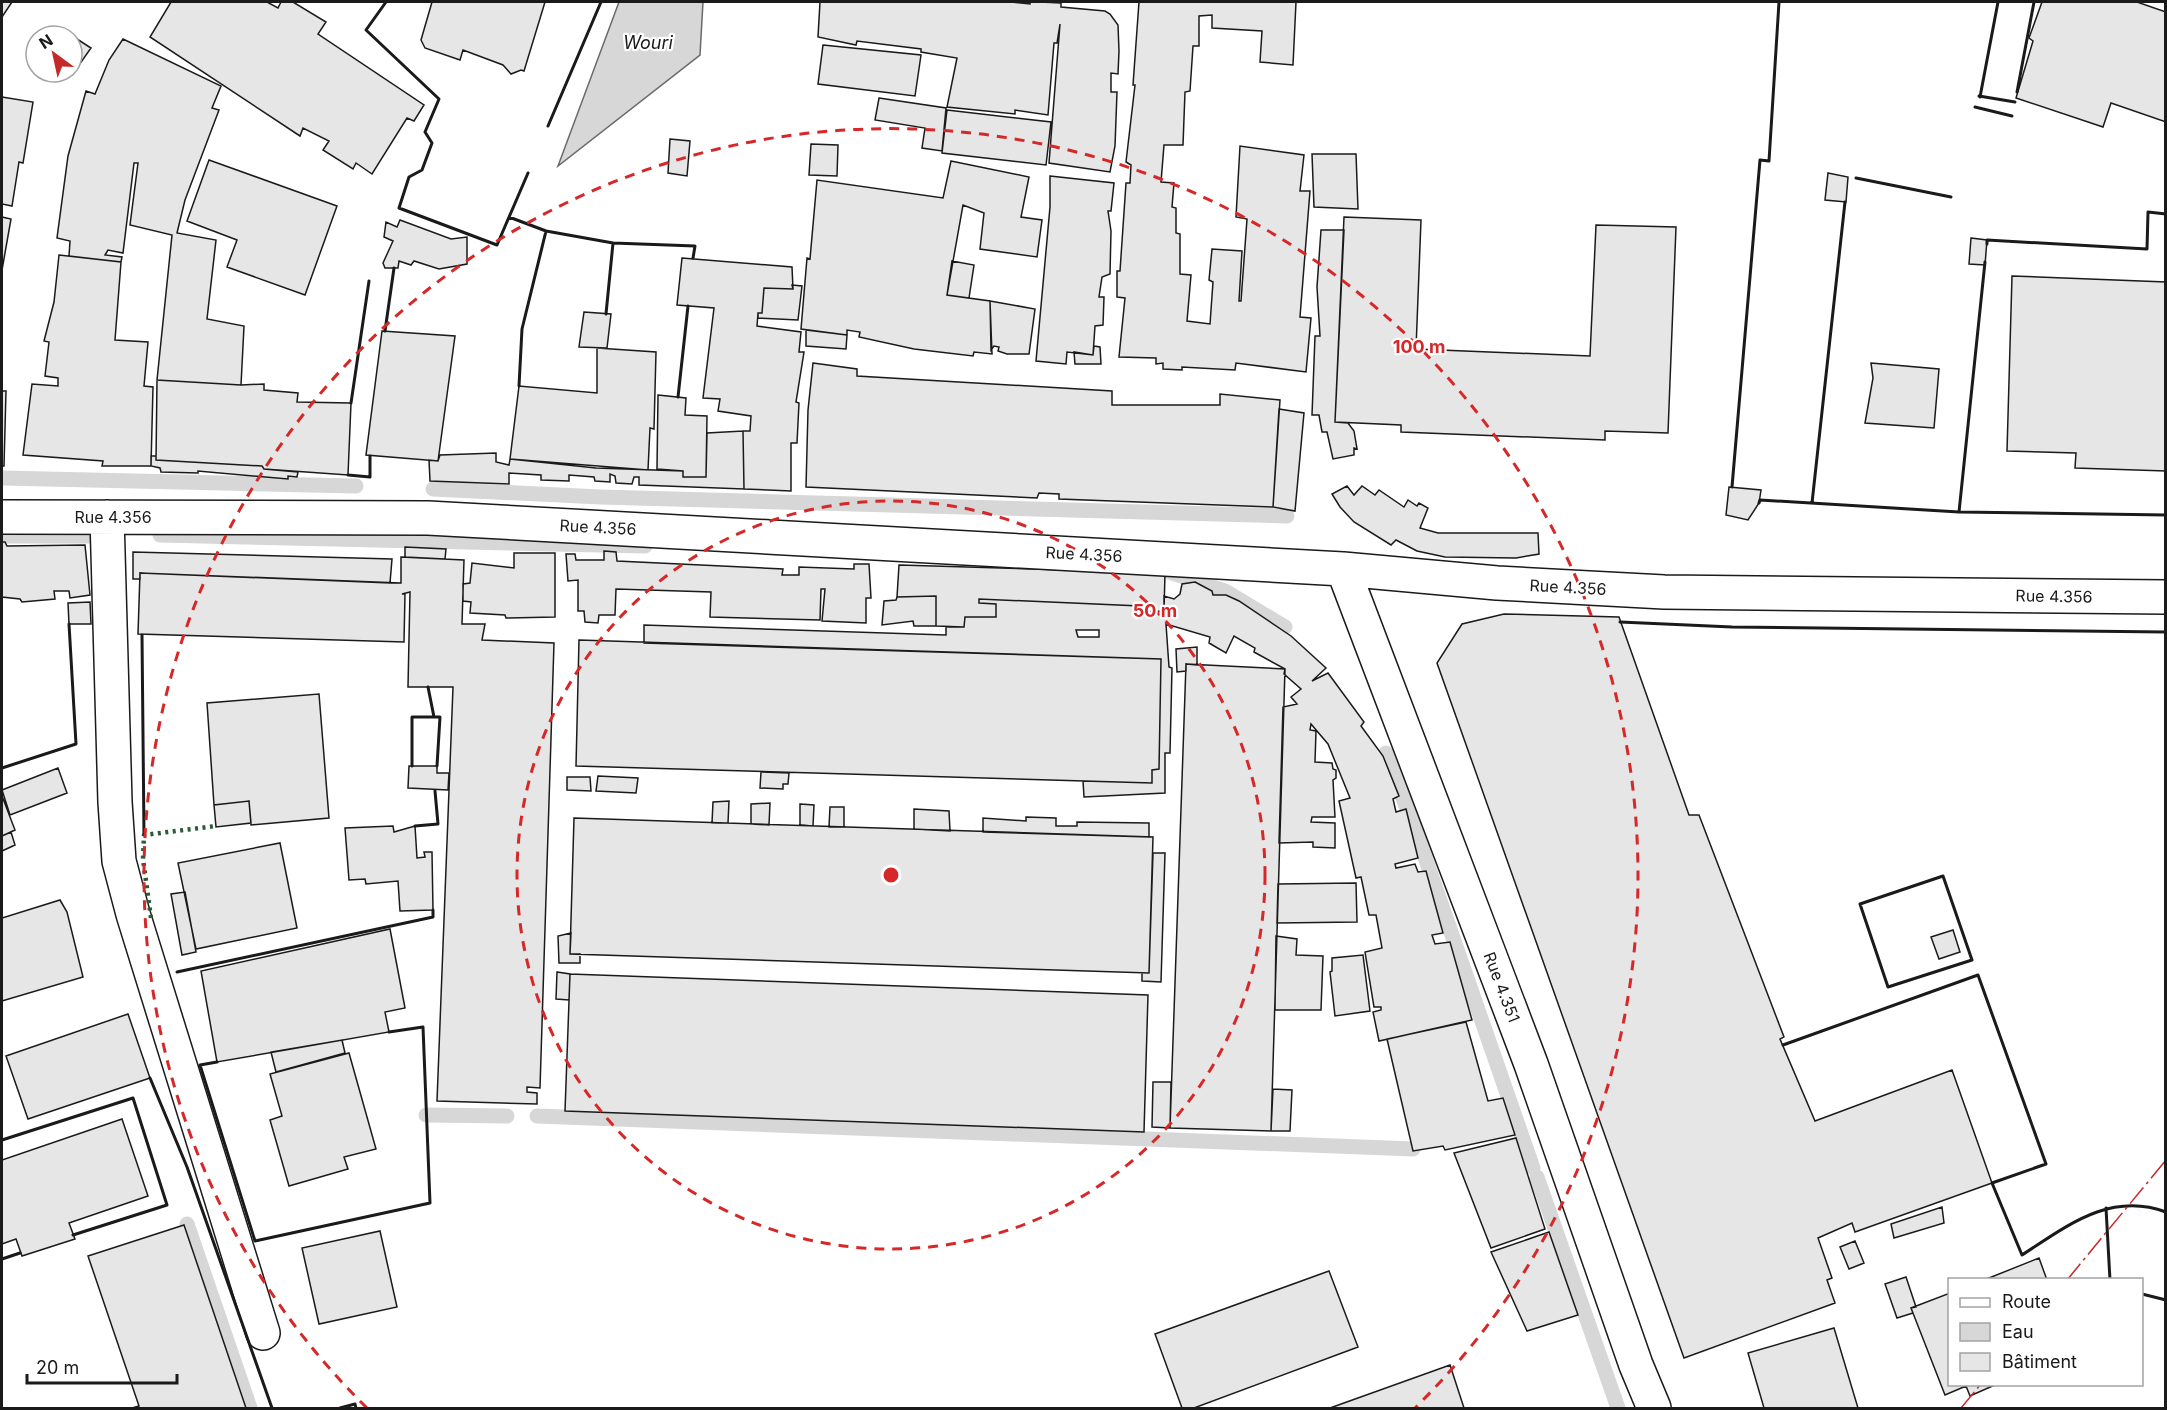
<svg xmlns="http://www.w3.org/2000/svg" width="2167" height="1410" font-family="Inter,sans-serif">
  <rect width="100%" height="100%" fill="#fff"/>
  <path fill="#d7d7d7" stroke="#6a6a6a" stroke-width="1.5" d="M619,2H703L700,55L558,166Z"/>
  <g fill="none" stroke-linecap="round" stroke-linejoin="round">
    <path stroke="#d7d7d7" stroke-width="15" d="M2,478L356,486
      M433,489L600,497L1287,516
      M160,535L645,546
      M2,536H99
      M1169,572L1225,591L1285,627
      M1386,753L1419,840L1533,1168
      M426,1115L507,1116
      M537,1116L1413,1149
      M1537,1177L1618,1408
      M187,1224L250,1408"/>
  </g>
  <path fill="#e6e6e6" stroke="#1a1a1a" stroke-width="1.5" fill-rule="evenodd" d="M2,2H12L2,17Z
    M171,2H267L278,8L281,2H293L326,22L318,34L424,105L414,121L407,118L372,174L356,163L353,169L323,150L329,141L303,128L300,136L150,37Z
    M432,2H545L524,71L521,70L511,74L503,65L463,50L460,60L425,48L421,40Z
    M820,2H1011L1030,4V2H1040L1061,3V7L1105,11L1110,14L1118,25L1119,51L1118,74L1111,73V92H1117L1115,146L1110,172L1049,163L1060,24L1057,43H1054L1048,115L1015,110V114L947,107L957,58L921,52V49L857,41L856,45L818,37Z
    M1139,2H1296L1293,65L1260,62L1262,31L1212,28V15L1199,16V46H1193L1190,91L1185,92L1183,145H1164L1161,182L1174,183L1172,207L1176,208V233L1180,234V274L1191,275L1187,321L1210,324L1213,282L1209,280L1212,249L1242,251L1239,301H1241L1247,219L1236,217L1240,146L1304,155L1300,191H1310L1300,317L1311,318L1306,372L1236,363L1235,370L1182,367V370L1163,369V363L1156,364V358L1119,357L1125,298L1117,297V271H1120L1126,183H1130L1131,165L1126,162L1135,85H1133Z
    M2042,2H2137L2166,12V122L2111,103L2103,127L2016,98L2033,41L2029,38Z
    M77,39L91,48L72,75L68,72H72V45Z
    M123,39L221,86L212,108L219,110L185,200L177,233L216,240L207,319L244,326L241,385L157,380L172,235L130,225L138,163H134L123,253L108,250L105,255L122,257L121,262L69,256L70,241L57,238L68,156L86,91L95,94L109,60Z
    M823,45L921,55L915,96L818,84Z
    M2,97L33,102L23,163L19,162L12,206L2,204Z
    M879,98L946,108L942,151L922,148L925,128L875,120Z
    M947,110L1051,122L1046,165L942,153Z
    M670,139L690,141L687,176L668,173Z
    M811,144L838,145L837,176L809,175Z
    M1312,154H1356L1358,209L1314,207Z
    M209,160L337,206L305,295L227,267L237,240L187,221Z
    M951,161L1029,177L1021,217L1042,220L1037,257L980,249L984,213L963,205L947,295L990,301L992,354L974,352L973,356L914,349L859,337L860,332L847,330V335L801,329L807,258L810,259L817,180L943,198Z
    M1828,173L1848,177L1846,202L1825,200Z
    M1050,176L1114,183L1111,211H1108L1111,231L1110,274L1102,277L1099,297H1104L1103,325L1095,326L1093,355L1067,352L1066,364L1036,361L1050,207Z
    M2,217L11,219L2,270Z
    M1344,217L1421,220L1416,349L1590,356L1596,225L1676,227L1668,433L1605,431V440L1401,432V425L1335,422Z
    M400,220L451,239L467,237V264L439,269L414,261L411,265L399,261L398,268H385L383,263L393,241L384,237L386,222L397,227Z
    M1321,230H1344L1335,422L1348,423L1354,431L1357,449L1354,448V455L1333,459L1327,432H1322L1319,415H1312L1315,336H1320L1317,287Z
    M1971,238L1987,240L1985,265L1969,264Z
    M59,255L121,262L115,340L148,342L144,386L153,387L151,466H102L103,461L23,455L32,384L58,386V378L45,376L49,342L44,341L54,302Z
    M682,258L792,267L793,289L764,288L762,313H758L757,326L801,332L799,352H804L796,402L799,403L797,443H791V491L744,489L743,431H750L751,416L718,411L720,399L703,398L714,308L677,305Z
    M952,261L974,265L969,298L947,295Z
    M2012,276L2166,282V471L2075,468L2076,453L2007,451Z
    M792,285L802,286L798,320L758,318V313H762L764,288L793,289Z
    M990,301L1035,309L1029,354H1007L998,351L999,347L994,346L991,350Z
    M584,312L611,314L607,348L579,347Z
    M806,330L847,335L846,349L806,346Z
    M382,331L455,336L438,461L366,455Z
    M1094,346L1100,347L1101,364H1075L1074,352L1093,355Z
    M597,348L656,352L654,429L650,428L648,470L510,459L519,386L597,393Z
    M813,363L857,369V376L1112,391V405H1220V394L1280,400L1273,507L1059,499V494L1039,493L1037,498L806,487L808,410Z
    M1871,363L1939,369L1934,428L1865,423L1873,378Z
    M157,380L241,385L264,384V390L298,393L297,402L351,403L348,475L264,469L262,466L156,460Z
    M2,391H6L4,466H2Z
    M658,395L686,398L685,415L707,416L706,477H683V471L657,469Z
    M1279,409L1304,413L1295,511L1273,507Z
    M743,431L744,489L639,485V477H634L632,484L616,483L615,476L610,474V482L595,481L594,477L569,475V481L541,480V475L509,473V484L430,481L429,460L438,461L440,455L496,453V462L509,465L510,459L596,468L683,471V477H706L707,433Z
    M151,456H156V460L262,466L264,469L298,472L297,477L288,476V479L198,471V473L161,472L160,468L151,466Z
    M1347,486L1354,495L1362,486L1375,495L1379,490L1404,507L1408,500L1417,506L1419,503L1428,508L1420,528L1438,533H1538L1539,554L1516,558L1445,557L1417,551L1396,540L1391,545L1354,522L1340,507L1332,494Z
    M1729,487L1761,490L1759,503L1748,520L1726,515Z
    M2,542H5L7,546L85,545L90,595L70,598L69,591H54L55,599L22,602L20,599L2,597Z
    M405,547L446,549L445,559L405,557Z
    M604,551L616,552L617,561L783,569L782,575H799V567L854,569V564H869L871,598H866V623L822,621L825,589H821L820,620L710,617L711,592L616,589L615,615H599L598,623L585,622L584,611H578V580L568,581L566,554H575L576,560H604Z
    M133,552L392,559L390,583L140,573V579H133Z
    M514,553H555V617L506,618L505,615L470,613L471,602L463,601V584L470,583L472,563L514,568Z
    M401,557L464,560L462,624H485L482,640L554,643L540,1088L527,1087V1092L537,1093V1104L437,1101L453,687H408L410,592L402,594H405L404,642L138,634L140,573L401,583Z
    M899,565L1165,573L1164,611L1139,612L1140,606L979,599V603L996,604V617H965L964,627L936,626V596L897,597Z
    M1195,582L1212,591L1213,595H1226L1239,601L1291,636L1326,668L1312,681L1328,673L1364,722L1361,726L1383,756L1399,796L1393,799L1396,812L1406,809L1418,858L1395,864L1396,868L1415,864L1418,872L1426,871L1443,933L1432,935L1435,944L1450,942L1472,1020L1379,1041L1373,1012L1381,1010V1007H1374L1365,952L1382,948L1376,915H1369L1361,877L1356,878L1339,801L1350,798L1328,744L1311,724L1310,730L1316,731L1315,762L1332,763L1333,769L1336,770V778L1333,780L1335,817H1312L1311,822L1335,823V848L1313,847V842L1279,843L1283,707L1297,704L1291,697L1301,689L1284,674L1285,669L1254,652L1255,648L1234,636L1226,653L1209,643L1210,637L1166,624L1169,667L1172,668L1170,753H1165V793L1084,797L1083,781L1152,783V770L1159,769L1161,659L644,643V625L946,635V627H964L965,617H996V604L979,603V599L1140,606L1139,612L1164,611V596L1174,599L1180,594L1182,584ZM1076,630H1099V637H1078Z
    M936,596V626H914L913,621L882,625L884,601L896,600L897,597Z
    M90,602L91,624H69L68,603Z
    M1504,614L1619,617L1689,815H1699L1784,1037L1780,1039L1815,1121L1952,1070L1992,1183L1855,1232L1852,1223L1818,1238L1832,1278L1827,1280L1835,1303L1684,1358L1437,663L1462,624Z
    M579,640L1161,659L1159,769L1152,770V783L576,766Z
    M1197,647V665L1186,664V671L1177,672L1176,649Z
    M1186,664L1285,669L1271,1131L1170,1128Z
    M319,694L329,818L251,825L249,801L214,805L207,703Z
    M409,766H437V773H449L448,790L408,788Z
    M58,768L67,793L10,815L2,790Z
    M761,772L789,773L788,784H783V789L760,788Z
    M598,776L638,778L636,793L596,791Z
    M567,777H590L591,791L567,790Z
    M2,796L15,830L2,836Z
    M249,801L251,823L216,827L214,805Z
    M729,801L728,823H712L713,802Z
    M770,803L769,825L751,824V804Z
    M800,804L814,805L813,826L800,825Z
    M830,807H844V827H829Z
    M914,809L949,811L950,831L914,829Z
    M1026,817L1056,818V826H1077V822L1149,823V837L983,832V818L1026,821Z
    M574,818L1153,837L1149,973L570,954Z
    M393,826L394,832L415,826L417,858L425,857L424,852H432L433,910L400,911L398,881L366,884L365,879L349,880L345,828Z
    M11,832L15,845L2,851V836Z
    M280,843L297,928L196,949L178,863Z
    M1153,853H1165L1161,982L1142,981V973H1149Z
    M1356,883L1357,922L1277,923L1278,884Z
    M185,892L196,952L182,955L171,894Z
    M60,900L67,912L83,977L2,1001V918Z
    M390,929L405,1008L385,1012L389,1032L217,1062L201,971Z
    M1953,930L1960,952L1939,959L1931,937Z
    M571,933L570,954H580V963H559L558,936Z
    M1276,936L1297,939L1296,955L1323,956L1321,1010H1275Z
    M1363,955L1370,1011L1335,1016L1330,972L1332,971V958Z
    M557,972L570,974L569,1000L556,999Z
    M570,974L1148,995L1144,1132L565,1111Z
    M128,1014L150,1078L28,1119L6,1056Z
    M1466,1022L1488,1101L1503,1098L1515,1135L1445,1150L1443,1146L1413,1151L1387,1039Z
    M342,1040L345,1053L276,1072L271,1052Z
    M349,1053L376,1149L344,1157L348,1169L289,1186L270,1120L282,1116L270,1074Z
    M1153,1082H1171L1170,1128L1152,1127Z
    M1273,1089L1292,1090L1290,1131H1271Z
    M122,1119L148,1196L69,1223L75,1239L22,1256L16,1239L2,1244V1160Z
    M1516,1138L1545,1229L1491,1248L1454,1153Z
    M1942,1207L1944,1223L1894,1238L1891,1224Z
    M184,1225L246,1408H132L139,1406L88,1256Z
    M380,1231L397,1307L319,1324L302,1248Z
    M1549,1232L1578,1315L1527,1331L1491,1252Z
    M1855,1241L1864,1263L1849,1269L1840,1247Z
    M2039,1258L2047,1280H1984Z
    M1329,1271L1358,1347L1194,1408H1182L1155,1334Z
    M1906,1277L1916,1307L1911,1308L1913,1313L1897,1318L1885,1284Z
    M1950,1293V1384H1997L1970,1396L1966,1386L1945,1395L1911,1308Z
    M1834,1328L1858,1408H1764L1748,1353Z
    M1450,1365L1464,1408H1330Z"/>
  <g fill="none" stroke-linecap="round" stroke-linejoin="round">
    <defs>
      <path id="street" d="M2,517L428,518L1343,569L1497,583L1664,592L2166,597
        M107,517L115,802L119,861L133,914L263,1333
        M1343,569L1531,1064L1636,1365L1654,1408"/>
    </defs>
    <use href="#street" stroke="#1a1a1a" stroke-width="36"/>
    <use href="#street" stroke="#fff" stroke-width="33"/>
    <path stroke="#2b5a34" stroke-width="4.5" stroke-dasharray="3 4.5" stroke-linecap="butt" d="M151,918L143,859L144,835L216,826"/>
    <path stroke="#1a1a1a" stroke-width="3" d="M386,2L366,30L439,99L425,132L432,143L422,170L409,177L399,208L497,245L528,173
      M2017,92L2034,2
      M1979,96L2015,102
      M1980,97L1998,2
      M1975,107L2012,116
      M548,126L601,2
      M1856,178L1951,197
      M509,217L546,231L613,243
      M1987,244V240L2147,249L2148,212L2166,214
      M606,314L613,243L695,246L693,258
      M385,331L394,268
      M519,386L522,329L546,231
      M678,397L688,306
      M351,403L369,281
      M348,475L370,477V456
      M1732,487L1760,160L1769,161L1779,2
      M1759,503L1760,500L1959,512L1985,262
      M1812,503L1845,202
      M1959,512L2166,515
      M1620,622L1732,627L2166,632
      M142,635L144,835
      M428,687L434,717
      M412,766V717H440L437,766
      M2,768L76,744L69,624
      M415,826L438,824L435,791
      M1943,876L1972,960L1888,987L1860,904Z
      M177,972L433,917V910
      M1783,1045L1978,975L2046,1164L1992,1183L2022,1255C2067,1226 2110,1191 2166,1212
      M217,1062L200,1065L255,1241L430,1203L423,1027L389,1032
      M150,1078L187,1167L272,1408
      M2,1140L133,1098L167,1205L73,1235
      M2106,1208L2110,1280
      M2,1259L20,1253
      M2142,1294L2166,1300
      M340,1408L355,1404L356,1408"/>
    <path stroke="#c62828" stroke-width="1.5" stroke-dasharray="21 4.5 3 4.5" stroke-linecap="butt" d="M2067,1280L2166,1160
      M1961,1408L1981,1384"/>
  </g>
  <g fill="none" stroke="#d62828" stroke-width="3" stroke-dasharray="10 8">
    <circle cx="891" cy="875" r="374"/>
    <path d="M367 1408A747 747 0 1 1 1415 1408"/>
  </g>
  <g text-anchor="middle" stroke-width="4.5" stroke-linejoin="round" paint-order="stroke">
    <g font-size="16" fill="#1a1a1a" stroke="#fff">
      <text x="113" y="523">Rue 4.356</text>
      <text transform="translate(598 527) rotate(3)" y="6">Rue 4.356</text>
      <text transform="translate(1084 554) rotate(3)" y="6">Rue 4.356</text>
      <text transform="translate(1568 587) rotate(3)" y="6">Rue 4.356</text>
      <text transform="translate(2054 596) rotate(1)" y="6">Rue 4.356</text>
      <text transform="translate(1502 987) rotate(69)" y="6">Rue 4.351</text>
    </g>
    <g font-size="18" font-style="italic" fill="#1a1a1a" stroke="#fff">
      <text x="648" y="49">Wouri</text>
    </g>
  </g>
  <circle cx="891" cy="875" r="9" fill="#d62828" stroke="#fff" stroke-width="3"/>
  <g font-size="18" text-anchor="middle" font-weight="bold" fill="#d62828" stroke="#fff" stroke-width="4.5" stroke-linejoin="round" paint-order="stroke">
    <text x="1419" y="353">100 m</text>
    <text x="1155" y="617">50 m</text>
  </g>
  <rect width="2167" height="1410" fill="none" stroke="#1a1a1a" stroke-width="6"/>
  <rect x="1948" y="1278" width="195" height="108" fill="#ffffff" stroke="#a3a3a3" stroke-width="1.5"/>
  <rect x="1960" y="1298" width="30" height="9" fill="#ffffff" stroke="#a3a3a3" stroke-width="1.5"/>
  <text x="2002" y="1308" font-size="18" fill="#1a1a1a">Route</text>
  <rect x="1960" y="1323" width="30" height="18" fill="#d7d7d7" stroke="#a3a3a3" stroke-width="1.5"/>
  <text x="2002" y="1338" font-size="18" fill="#1a1a1a">Eau</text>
  <rect x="1960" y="1353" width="30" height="18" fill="#e6e6e6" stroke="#a3a3a3" stroke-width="1.5"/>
  <text x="2002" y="1368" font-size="18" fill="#1a1a1a">Bâtiment</text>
  <g transform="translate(54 54) rotate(327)"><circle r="28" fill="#ffffff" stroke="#a3a3a3" stroke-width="1.5"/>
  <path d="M0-4.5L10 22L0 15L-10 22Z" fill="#c62828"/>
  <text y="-9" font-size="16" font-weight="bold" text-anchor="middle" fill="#1a1a1a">N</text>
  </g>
  <path d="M27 1374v9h150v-9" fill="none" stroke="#1a1a1a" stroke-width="3"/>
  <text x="36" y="1374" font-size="18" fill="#1a1a1a" stroke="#ffffff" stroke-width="4.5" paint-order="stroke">20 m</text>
</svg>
